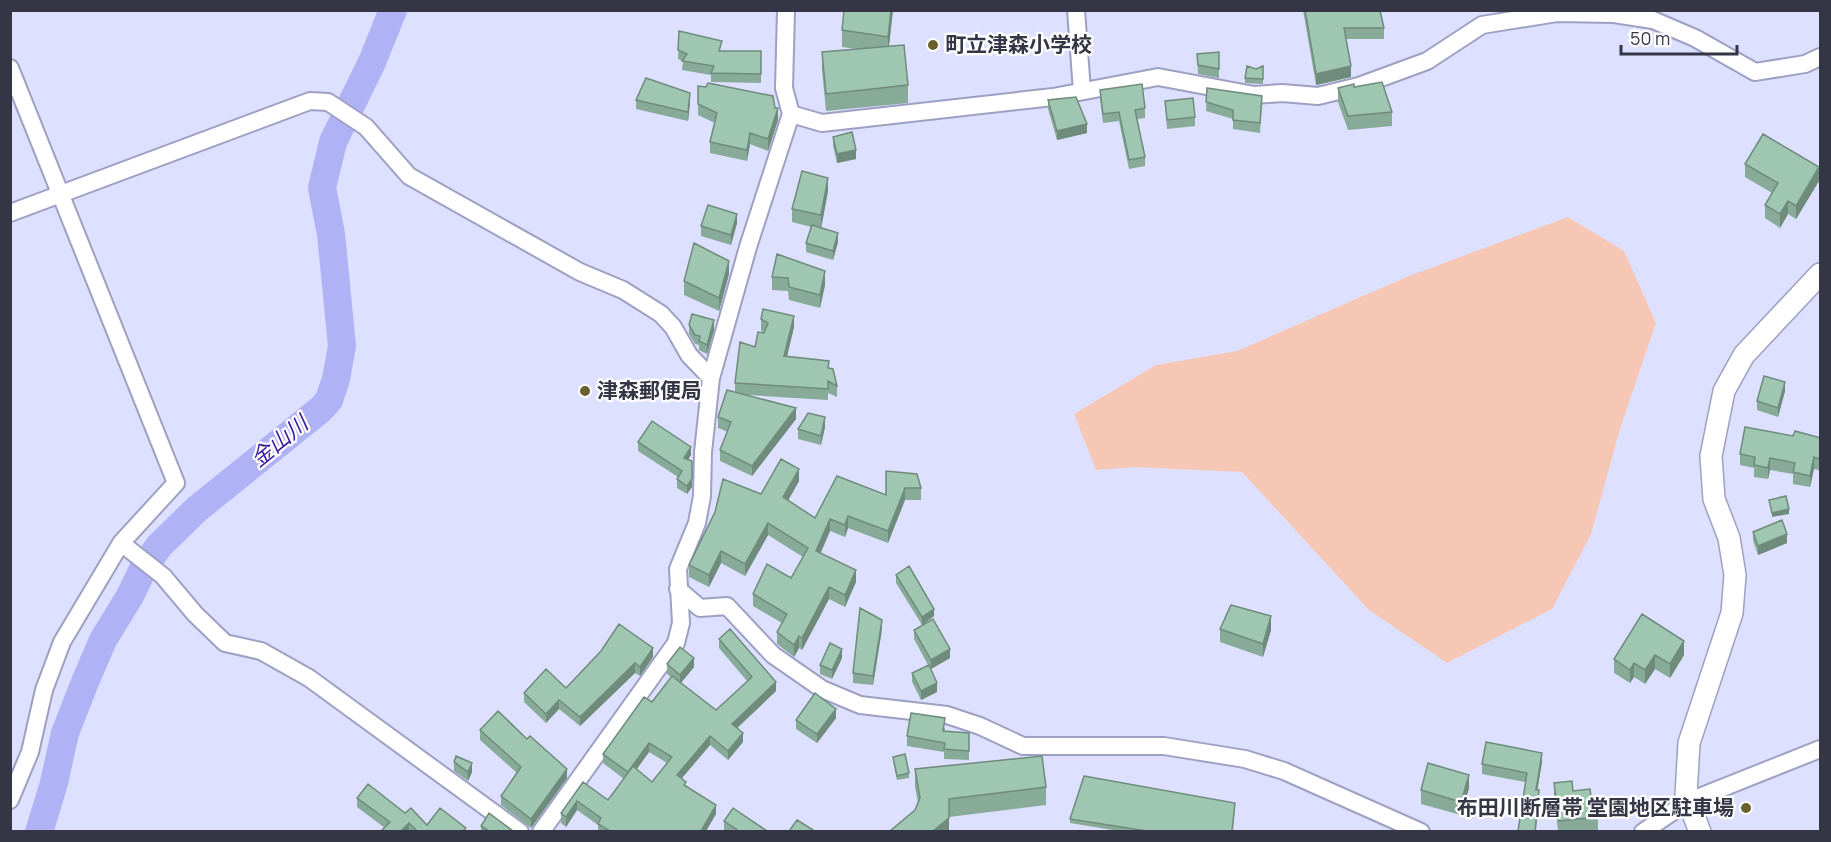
<svg xmlns="http://www.w3.org/2000/svg" width="1831" height="842" font-family="Manrope,'Noto Sans JP',sans-serif">
  <rect width="100%" height="100%" fill="#dde0fe"/>
  <path fill="#f7c7b5" d="M1568,217L1624,251L1656,323L1620,429L1591,534L1552,609L1447,663L1369,610L1242,472L1135,467L1096,470L1074,414L1156,365L1237,351L1409,276Z"/>
  <g fill="none" stroke-linecap="round" stroke-linejoin="round">
    <path stroke="#b0b2f6" stroke-width="28" d="M39,832L54,783L65,733L85,682L103,640L130,596L144,567L159,546L197,509L321,409L329,400L336,379L342,346L331,234L322,188L333,142L372,62L393,10"/>
    <defs>
      <path id="minor" d="M1076,10L1082,91
        M10,68L176,483L121,543L62,642L44,690L30,752L10,800
        M791,114L822,123L1053,97L1158,77L1254,95L1282,93L1318,96L1359,86L1427,61L1482,25L1557,13L1614,14L1653,20L1695,38L1755,72L1805,64L1820,57
        M10,213L310,101L328,102L366,127L409,176L580,272L623,290L661,314L673,327L689,355L711,378
        M121,543L163,576L195,614L225,643L261,651L309,678L520,832
        M678,589L700,608L727,606L773,655L822,689L860,705L947,715L980,726L1023,746H1164L1245,759L1284,771L1421,832
        M541,832L676,643L681,623L678,569L697,523L702,496L703,452L711,378L748,247L791,114L784,88L786,10
        M1643,832L1687,802L1820,749"/>
      <path id="tertiary" d="M1700,832L1686,795L1689,743L1732,613L1735,575L1729,538L1714,499L1711,456L1724,391L1744,355L1820,274"/>
    </defs>
    <use href="#minor" stroke="#9ea0c3" stroke-width="20"/>
    <use href="#tertiary" stroke="#9ea0c3" stroke-width="24"/>
    <use href="#minor" stroke="#fff" stroke-width="16"/>
    <use href="#tertiary" stroke="#fff" stroke-width="21"/>
  </g>
  <path fill="#88aa98" fill-rule="evenodd" d="M893,10L889,46L908,85V103L826,111L822,70V52L857,49L842,47V30Z
    M1303,10H1380L1384,28V39H1346L1351,77L1316,85Z
    M679,31L721,51H761V83L711,82V75L682,70L683,61L678,59Z
    M1219,52V78L1198,74L1197,54Z
    M1263,66V84L1245,83V78L1256,69Z
    M698,86L775,108L778,120L768,151L750,144L747,161L710,153V142L715,123L698,115Z
    M1354,87L1392,112V126L1348,130L1338,102V88Z
    M1207,88L1262,105L1260,133L1233,129V119L1206,111Z
    M1100,90L1145,108V118L1137,119L1145,157V166L1129,169L1119,121L1103,123L1100,99Z
    M636,100L690,103L688,121L636,109Z
    M1048,100L1087,133L1057,140L1048,109Z
    M1165,101L1195,117V126L1167,129Z
    M833,137L856,159L837,163L833,146Z
    M1745,164L1819,181L1796,219L1788,214L1780,228L1765,218V205L1772,193L1745,177Z
    M828,191L821,228L838,242L833,260L806,252V243L811,227L792,222V209Z
    M737,223L731,245L701,236V226Z
    M777,254L825,285L820,308L789,300L788,291L772,290V277Z
    M729,274L719,311L684,295V281Z
    M761,319L794,327L787,357L829,368L837,386V397L828,393V400L748,395L796,419L752,476L720,461V450L728,432L718,428V417L735,392V383L755,347L764,333V332L761,331Z
    M689,325L714,330L707,354L699,350V345L695,344L689,334Z
    M1821,377V392L1819,391V379Z
    M1785,391L1778,417L1757,410V401Z
    M825,427L821,445L798,439V429Z
    M1793,436L1821,438V464L1819,470L1814,469L1810,487L1793,484V474L1770,470L1768,479L1754,477V468L1740,465V454Z
    M638,442L691,455L688,459L692,487L687,494L677,488V479L678,477L638,451Z
    M886,471L921,488V500H905L888,543L848,528L845,537L830,531L821,553L856,582L845,607L829,599L802,650L799,648L794,657L777,644V632L782,623L753,606V594L791,578L803,557L768,535L745,576L721,563L709,587L689,577V565L761,494L799,481L788,501L815,518L886,495Z
    M1753,532L1787,543L1758,555L1753,541Z
    M896,575L934,616L922,625L896,583Z
    M1642,614L1684,655L1670,678L1655,669L1645,684L1634,677L1630,683L1614,673V659Z
    M882,629L873,685L853,683V673Z
    M1220,629L1271,630L1263,657L1220,642Z
    M914,630L950,658L931,669L937,692L921,700L912,682V673L928,665L914,639Z
    M719,639L776,691L737,728L743,742L728,760L710,745L681,779L686,787L716,814L706,831H598V825L577,810L566,827L561,823V813L583,782L608,800L624,779L603,763V754L652,702L671,677L667,674V664L694,667L681,683L716,710L747,681L719,648ZM649,752L667,763L652,782L637,769Z
    M653,657L640,676L635,673L580,726L559,709L546,723L524,702V693L566,688Z
    M842,658L832,679L820,674V665Z
    M836,718L817,743L796,729V720Z
    M945,728V731L969,742V760L944,759V752L907,746V736Z
    M480,730L567,778L531,828L501,805V796L517,773L480,740Z
    M893,757L909,773V778L897,780L893,761Z
    M454,762L472,772L468,781L454,771Z
    M1542,762L1537,790L1539,799L1525,782L1482,774V764Z
    M915,769L1046,787V805L949,817V831L915,810L918,803L915,787Z
    M1554,783L1573,791L1592,803L1598,817V830L1588,831H1558L1554,797Z
    M1469,788L1461,815L1421,804V790Z
    M357,798L405,813L427,825L466,831H381L385,828L357,807Z
    M1235,808L1233,831H1119L1070,823V819Z
    M724,821L767,831H726L724,830Z
    M481,826L513,831H481Z"/>
  <path fill="#6f8b7c" d="M891,10H893L888,54V37Z
    M1351,66V77L1316,85V74Z
    M690,93V103L688,121V112Z
    M778,108V120L768,151V139Z
    M1087,124V133L1057,140V131Z
    M750,133V144L747,161V150Z
    M856,150V159L837,163V154Z
    M1819,167V181L1796,219V206Z
    M828,178V191L821,229V215Z
    M1788,201V214L1780,228V214Z
    M737,214V223L731,245V235Z
    M838,233V242L833,260V251Z
    M729,261V274L719,311V298Z
    M825,271V285L820,308V295Z
    M794,316V327L784,368V356Z
    M714,320V330L707,354V345Z
    M1785,382V391L1778,417V408Z
    M796,408V419L752,476V466Z
    M825,417V427L821,445V436Z
    M691,447V455L684,466V458Z
    M1821,452V464L1819,470V459Z
    M1814,457V469L1810,487V476Z
    M1770,458V470L1768,479V468Z
    M692,461V487L687,494V486Z
    M799,469V481L783,509V497Z
    M905,488V500L888,543V531Z
    M1789,509V514L1772,517V513Z
    M848,516V528L845,537V525Z
    M830,519V531L816,562V551Z
    M768,523V535L745,576V564Z
    M1787,534V543L1758,555V546Z
    M721,551V563L709,587V575Z
    M856,570V582L845,607V595Z
    M829,587V599L802,650V638Z
    M934,609V616L922,625V617Z
    M1271,616V630L1263,657V644Z
    M882,620V629L873,685V676Z
    M799,636V648L794,657V645Z
    M1684,641V655L1670,678V664Z
    M653,648V657L640,676V667Z
    M842,649V658L832,679V670Z
    M950,649V658L931,669V660Z
    M1655,655V669L1645,684V670Z
    M694,658V667L680,684V675Z
    M635,663V673L580,726V717Z
    M1634,663V677L1630,683V670Z
    M776,682V691L732,733V724Z
    M937,683V692L921,700V691Z
    M559,700V709L546,723V714Z
    M836,709V718L817,743V734Z
    M743,733V742L728,760V751Z
    M710,736V745L677,784V775Z
    M649,743V752L628,781V772Z
    M1542,753V762L1536,799V790Z
    M472,763V772L468,781V772Z
    M567,769V778L531,828V819Z
    M1469,775V788L1461,815V802Z
    M1539,790L1536,831H1535Z
    M577,801V810L566,827V817Z
    M716,805V814L706,831H701Z
    M949,818V831H933Z
    M409,823V831H401Z"/>
  <path fill="#9ec6b1" stroke="#6f8b7c" stroke-width="1.5" d="M844,10H891L888,37L842,30Z
    M1305,10H1380L1384,28H1344L1351,66L1316,74Z
    M679,31L722,41L719,51H761V74L711,73L714,66L682,61L687,54L678,50Z
    M904,45L908,85L826,94L822,52Z
    M1219,52V69L1198,65L1197,54Z
    M1247,66L1256,69L1263,66V79L1245,78Z
    M646,78L690,93L688,112L636,100Z
    M1382,82L1392,112L1348,116L1338,88L1354,84V87Z
    M708,83L773,96L775,108H778L768,139L750,133L747,150L710,142L717,113L698,104V86L706,87Z
    M1142,84L1145,108L1135,110L1145,157L1129,160L1119,112L1103,114L1100,90Z
    M1207,88L1262,96L1260,123L1233,120V110L1206,102Z
    M1076,97L1087,124L1057,131L1048,100Z
    M1193,98L1195,117L1167,120L1165,101Z
    M852,132L856,150L837,154L833,137Z
    M1763,134L1819,167L1796,206L1788,201L1780,214L1765,205L1778,183L1745,164Z
    M802,171L828,178L821,215L792,209Z
    M708,205L737,214L731,235L701,226Z
    M812,225L838,233L833,251L806,243Z
    M694,243L729,261L719,298L684,281Z
    M777,254L825,271L820,295L789,287L788,278L772,277Z
    M763,309L794,316L784,356L829,361L828,368L833,369L837,386L828,381V389L735,383L740,342L755,347L758,332L764,333L768,323L761,319Z
    M692,314L714,320L707,345L699,341L700,336L695,335L689,325Z
    M1764,376L1785,382L1778,408L1757,401Z
    M727,390L796,408L752,466L720,450L731,422L718,417Z
    M808,413L825,417L821,436L798,429Z
    M652,421L691,447L684,458L692,461V479L687,486L677,479L682,471L638,442Z
    M1745,427L1793,436L1795,431L1821,438V452L1819,459L1814,457L1810,476L1793,472L1795,463L1770,458L1768,468L1754,465L1755,457L1740,454Z
    M781,459L799,469L783,497L815,518L837,476L886,495V471L917,474L921,488H905L888,531L848,516L845,525L830,519L816,551L856,570L845,595L829,587L802,638L799,636L794,645L777,632L787,614L753,594L767,564L791,578L808,548L768,523L745,564L721,551L709,575L689,565L715,512L723,479L761,494Z
    M1786,496L1789,509L1772,513L1769,500Z
    M1782,520L1787,534L1758,546L1753,532Z
    M909,566L934,609L922,617L896,575Z
    M1231,605L1271,616L1263,644L1220,629Z
    M860,608L882,620L873,676L853,673Z
    M1642,614L1684,641L1670,664L1655,655L1645,670L1634,663L1630,670L1614,659Z
    M933,619L950,649L931,660L914,630Z
    M619,624L653,648L640,667L635,663L580,717L559,700L546,714L524,693L546,669L566,688L601,651Z
    M730,629L776,682L732,724L743,733L728,751L710,736L677,775L686,782L684,785L716,805L701,831H610L598,824L601,818L577,801L566,817L561,813L583,782L608,800L633,766L652,782L672,757L649,743L628,772L603,754L644,697L652,702L672,676L716,710L752,677L719,639Z
    M830,643L842,649L832,670L820,665Z
    M680,647L694,658L680,675L667,664Z
    M929,665L937,683L921,691L912,673Z
    M815,693L836,709L817,734L796,720Z
    M498,711L527,739L530,736L567,769L531,819L501,796L521,767L480,730Z
    M911,713L945,718L943,731L969,733V751L944,749L945,743L907,736Z
    M1486,742L1542,753L1536,790H1539L1535,831H1518L1527,773L1482,764Z
    M905,754L909,773L897,776L893,757Z
    M456,756L472,763L468,772L454,762Z
    M1042,756L1046,787L949,799V818L933,831H890L915,810L920,798L915,769Z
    M1428,763L1469,775L1461,802L1421,790Z
    M1084,776L1235,803L1232,831H1147L1070,819Z
    M1572,781L1573,791L1590,789L1592,803L1596,802L1598,817L1559,821L1554,783Z
    M368,784L405,813L411,808L427,825L440,808L466,828L463,831H417L409,823L401,831H381L390,822L357,798Z
    M733,808L767,831H739L724,821Z
    M489,813L513,831H489L481,826Z
    M797,820L813,830L812,831H789Z"/>
  <g fill="#69622f" stroke="#fff" stroke-width="2">
    <circle cx="933" cy="45" r="6"/>
    <circle cx="585" cy="391" r="6"/>
    <circle cx="1746" cy="808" r="6"/>
  </g>
  <g text-anchor="middle" stroke-width="4.5" stroke-linejoin="round" paint-order="stroke">
    <g font-size="21" font-weight="bold" fill="#353645" stroke="#fff" text-anchor="start">
      <text x="945" y="52">町立津森小学校</text>
      <text x="597" y="398">津森郵便局</text>
      <text x="1734" y="815" text-anchor="end">布田川断層帯 堂園地区駐車場</text>
    </g>
    <g font-size="22" font-style="italic" fill="#39199c" stroke="#fff">
      <text transform="translate(279 441) rotate(-39)" y="8">金山川</text>
    </g>
  </g>
  <rect width="1831" height="842" fill="none" stroke="#353645" stroke-width="24"/>
  <path d="M1621 45v9h116v-9" fill="none" stroke="#353645" stroke-width="3"/>
  <text x="1630" y="45" font-size="18" fill="#353645" stroke="#ffffff" stroke-width="4.5" paint-order="stroke">50 m</text>
</svg>
